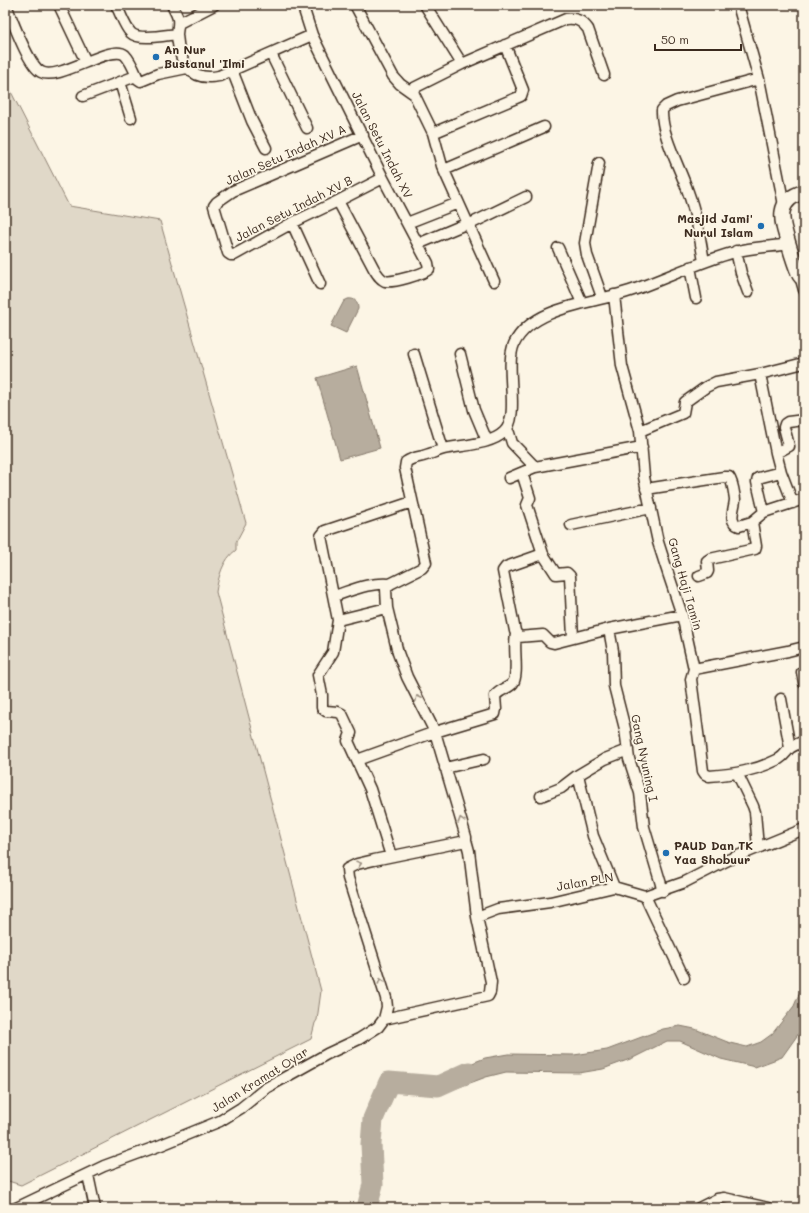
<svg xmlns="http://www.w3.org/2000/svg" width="809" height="1213" font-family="Mali,sans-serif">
  <rect width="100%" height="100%" fill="#fcf5e5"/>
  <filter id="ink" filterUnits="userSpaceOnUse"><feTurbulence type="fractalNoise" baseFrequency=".025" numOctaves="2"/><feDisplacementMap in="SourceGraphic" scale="8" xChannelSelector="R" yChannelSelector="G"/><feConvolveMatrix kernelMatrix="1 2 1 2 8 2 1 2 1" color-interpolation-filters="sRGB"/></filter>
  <g filter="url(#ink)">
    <path fill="#e0d8c8" stroke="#8e8173" d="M5,80L69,206L160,221L246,523L236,542V550C223,559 218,578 216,592L321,991L317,1020L315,1023L311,1039L21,1185L5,1180Z"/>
    <path fill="#b7ad9e" stroke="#85796b" d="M348,299C355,298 358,302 358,309L346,333L331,326L344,301Z
      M357,366L380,448L340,459L317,378Z
      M804,982V1026L782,1057L755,1067L721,1059L680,1041H667L633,1058L603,1069L579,1073L506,1072L486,1077L446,1092L439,1076L485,1058L508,1054L574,1055L607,1050L663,1029L680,1026L695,1029L730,1043L747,1047L761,1042L772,1034L794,1006Z"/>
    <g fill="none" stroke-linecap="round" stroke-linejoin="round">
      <path stroke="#b7ad9e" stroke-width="21" d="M367,1208L373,1184L371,1144L373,1119L389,1082L438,1086L469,1072"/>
      <defs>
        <path id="street" d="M6,5C12,19 28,65 41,72C59,82 111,43 125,55C131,61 135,72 138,79L141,81L158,74L187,68
          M59,5L86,62
          M116,5C121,14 124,26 131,33C139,41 166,35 177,34
          M172,5C174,10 177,14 178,19C179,25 177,30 177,35C179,61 189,82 219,76L312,35L304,10L305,7L307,5
          M355,5L393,76L400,84L414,94L433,133L442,166L494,281
          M425,5L462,64
          M738,5L759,79L784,205
          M179,23L214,5
          M312,35L383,178L428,263L429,269C424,274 392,283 385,281C380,279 377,274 374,269L338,201
          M271,54L307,128
          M232,70L252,121L266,148
          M120,82L131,118
          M410,90L462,64L566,19C577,18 582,21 588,29L604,75
          M83,96L136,76
          M433,133L521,96L523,90L505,45
          M363,135L233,191L217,202L214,206L228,253L231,255H234L292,223L338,201L383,178
          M599,163L585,243L587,255L602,297
          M444,170L544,127
          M292,223L320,284
          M407,223L458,203
          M468,225L526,197
          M418,244L468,223
          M558,248L582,303
          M736,251L741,273L748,292
          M704,262C700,237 696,213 687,189C679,166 661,134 662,110L666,106L677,101L759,79
          M690,267L696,298
          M800,276L804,290
          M614,295L622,366L640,431L644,477L658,542L666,567L682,615L694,669L691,679L703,771L705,774L709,776C735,774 755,771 779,759C784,756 786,752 790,748C794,745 800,743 804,741
          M414,354L443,449
          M460,354L474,410L487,441
          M760,374L776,453L781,472L793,503
          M507,430L509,433L512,443L535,467
          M640,431L683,413L685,402L706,387L716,382L760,374L804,363
          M776,453L789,446L784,427L785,424L788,422L804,420
          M522,473L530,498L527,505L543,554L556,574L567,573L570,576L573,638
          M509,478L535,467L642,447
          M646,489L724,477H729C733,482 734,493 735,499C735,508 727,521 739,526L752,522L764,512L804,499
          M764,512L757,482L758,478L781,472
          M571,525L651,508
          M543,554L506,567L503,571L515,631L518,637L543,635L550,642L554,643L609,629L682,615
          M699,576L707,573L708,571L707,561L710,559L755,549L756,546L752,522
          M334,596C353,590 370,582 390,584
          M338,620L387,608
          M609,629L613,651L614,686L625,729L629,759L640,793L644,827L663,891
          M694,669L788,651L804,647
          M802,672L804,683
          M781,699L790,748
          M357,760L435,732L495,714L496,709L495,696C500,689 508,689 513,683C519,673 513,648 516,634
          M445,768L484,759
          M737,773L753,806L755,812L758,848
          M578,775L593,836L614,887
          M541,796L561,788L578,775L605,759L628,750
          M391,856L370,789L348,741L351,733L342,714L338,712L326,711L322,708V695L318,675L333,652L338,620L321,536L325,531L412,502
          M645,896L684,978
          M477,917L498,909L550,902L614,887L645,896L685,882L728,860L804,829
          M384,1019L387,1007L386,998L348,878L347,869L357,864L374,860L461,842L466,840V837L435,732L407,677L398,653L387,608L386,589L390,584L422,568L426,563L405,468L406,462C411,458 418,457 423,456C430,454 437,451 444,449C461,445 491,445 504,432C521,417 504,367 514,344C532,306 595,303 630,291C665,279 698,262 735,252C752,247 771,247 789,244
          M88,1175L95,1208
          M16,1208L104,1166L161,1145L220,1121L241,1108L266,1088L327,1054L359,1039L378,1027L384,1019L488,996L490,992L491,982L477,917L469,851L466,840
          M699,1208L717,1199L724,1198L768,1208"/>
        <path id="secondary" d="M804,192C775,200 781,220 788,242C791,252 794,262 798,272L800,276L804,277"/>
      </defs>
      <use href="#street" stroke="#3b2a1e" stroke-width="13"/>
      <use href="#secondary" stroke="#3b2a1e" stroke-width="17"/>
      <use href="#street" stroke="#fcf5e5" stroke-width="10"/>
      <use href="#secondary" stroke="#fcf5e5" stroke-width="14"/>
    </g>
    <defs><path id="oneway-chevron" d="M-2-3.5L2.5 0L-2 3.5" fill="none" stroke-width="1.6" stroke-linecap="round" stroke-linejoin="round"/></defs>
    <g stroke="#9c9082">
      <use href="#oneway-chevron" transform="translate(418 698) rotate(-117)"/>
      <use href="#oneway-chevron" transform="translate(461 820) rotate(-107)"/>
      <use href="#oneway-chevron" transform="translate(359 864) rotate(-17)"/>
      <use href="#oneway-chevron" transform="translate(381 981) rotate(-108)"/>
    </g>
  </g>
  <g fill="#1f6fb2" stroke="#fcf5e5" stroke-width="1.5">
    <circle cx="156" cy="57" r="4"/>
    <circle cx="761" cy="226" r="4"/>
    <circle cx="666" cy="853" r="4"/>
  </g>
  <g text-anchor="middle" stroke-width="3.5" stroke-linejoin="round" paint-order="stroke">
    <g font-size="12" font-weight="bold" fill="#3b2a1e" stroke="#fcf5e5" text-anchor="start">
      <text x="164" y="54">An Nur<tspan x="164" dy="14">Bustanul 'Ilmi</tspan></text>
      <text x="753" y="223" text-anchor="end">Masjid Jami'<tspan x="753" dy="14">Nurul Islam</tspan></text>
      <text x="674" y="850">PAUD Dan TK<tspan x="674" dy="14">Yaa Shobuur</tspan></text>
    </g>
    <g font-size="12" fill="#3b2a1e" stroke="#fcf5e5">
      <text transform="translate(382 145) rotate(63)" y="4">Jalan Setu Indah XV</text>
      <text transform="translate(286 155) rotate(-24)" y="4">Jalan Setu Indah XV A</text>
      <text transform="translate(294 209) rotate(-27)" y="4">Jalan Setu Indah XV B</text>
      <text transform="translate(685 584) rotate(74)" y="4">Gang Haji Tamin</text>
      <text transform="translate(644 758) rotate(78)" y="4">Gang Nyuning I</text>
      <text transform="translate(585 882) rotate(-10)" y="4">Jalan PLN</text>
      <text transform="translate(260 1080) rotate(-32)" y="4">Jalan Kramat Oyar</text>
    </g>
  </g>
  <rect width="809" height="1213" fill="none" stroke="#fcf5e5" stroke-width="20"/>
  <rect x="10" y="10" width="789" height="1193" fill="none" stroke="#3b2a1e" stroke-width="1.5" filter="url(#ink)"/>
  <path d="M655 44v6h86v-6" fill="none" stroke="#3b2a1e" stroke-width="2"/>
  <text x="661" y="44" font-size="12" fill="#3b2a1e" stroke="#fcf5e5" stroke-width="3" paint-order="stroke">50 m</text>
</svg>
